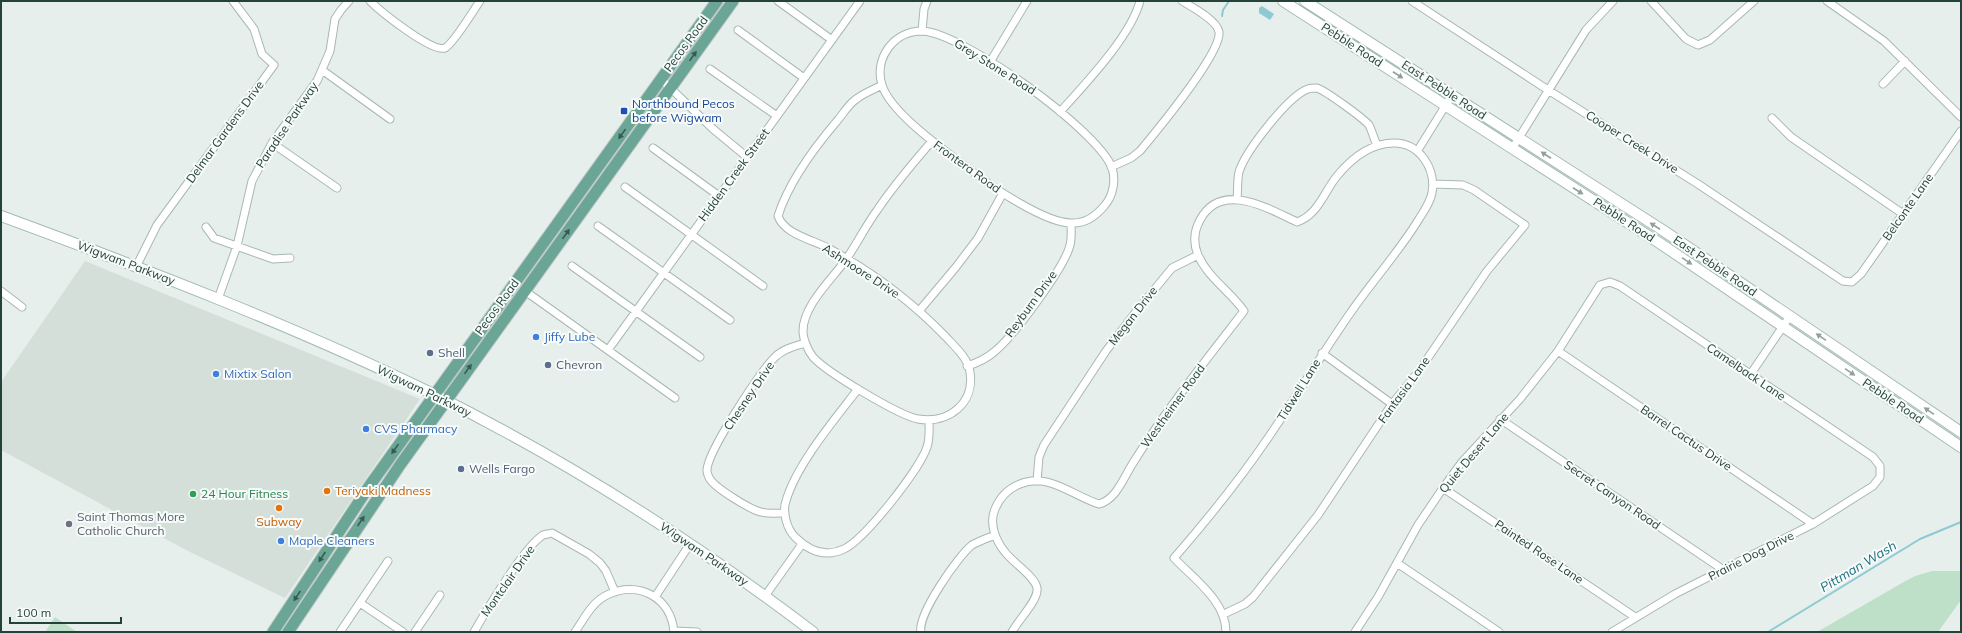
<svg xmlns="http://www.w3.org/2000/svg" width="1962" height="633" font-family="Mulish,sans-serif">
  <rect width="100%" height="100%" fill="#e6efeb"/>
  <path fill="#d4dfda" d="M85,261L420,399L285,598L186,550L1,450V382Z"/>
  <path fill="#bfe0c8" d="M1932,571H1961V600L1938,632H1817L1902,583L1915,576Z
    M55,617L77,632H45Z"/>
  <path fill="#8ec9d4" d="M1262,6L1274,14L1270,20L1259,13V8Z"/>
  <g fill="none" stroke-linecap="round" stroke-linejoin="round">
    <path stroke="#8ec9d4" stroke-width="2" d="M1222,16L1223,10L1229,1
      M1768,632L1920,539L1961,522"/>
    <defs>
      <path id="street" d="M370,1C380,11 432,53 445,48C454,43 473,11 480,1
        M778,1L832,40
        M927,1L924,9L922,31C893,31 874,59 882,85C873,90 863,93 855,100C848,105 843,114 837,121C814,148 789,181 778,216C784,234 813,240 828,248C871,271 912,302 946,337C955,347 968,358 970,372C975,404 948,424 918,419C900,416 826,372 813,357C808,351 803,339 803,331C803,306 831,280 845,261C857,244 866,225 878,209C894,185 913,163 932,141
        M1412,1L1548,90L1698,184L1843,281L1852,282L1861,274L1961,131
        M1651,1L1686,39L1698,45L1710,40L1754,1
        M1827,1L1884,41L1961,117
        M738,30L804,78
        M990,62L1027,1
        M710,69L777,116
        M322,70L390,119
        M661,79L713,129L747,157
        M1883,84L1905,61
        M882,85C891,114 948,153 973,172C993,188 1046,223 1071,223C1085,224 1097,215 1105,205C1113,196 1116,180 1112,168C1099,131 962,32 922,31
        M1060,112C1085,84 1131,36 1140,1
        M1772,118L1791,137L1903,214
        M272,143L337,188
        M653,148L719,196
        M1512,149L1586,30L1613,1
        M1418,150L1452,95
        M1111,167L1131,158L1140,151C1155,133 1222,52 1219,32C1217,20 1192,7 1182,1
        M625,187L763,286
        M1237,199C1238,191 1237,180 1239,172C1245,152 1288,96 1308,89C1310,88 1315,88 1317,88C1326,91 1363,118 1369,125C1372,131 1374,139 1377,145
        M598,226L730,320
        M206,227L214,238L273,259L290,258
        M572,266L700,357
        M136,267L157,225L274,65L262,54L254,29L233,1
        M1,291L22,307
        M525,291L675,398
        M218,299L237,246L252,181L272,143L317,81L330,51L335,19L341,10L349,1
        M919,311L956,267L978,238L1003,193
        M608,350L860,1
        M1558,351L1813,524
        M1322,353L1392,404
        M967,366C977,363 986,359 994,352C1013,337 1065,267 1070,245C1072,238 1071,230 1071,223
        M1750,375L1790,316
        M858,389C835,419 796,465 786,501C782,512 787,529 795,537C809,551 825,558 844,549C865,539 920,469 927,447C930,439 929,428 929,420
        M1500,419L1725,571
        M1037,481L1039,457L1044,445L1106,351L1135,313L1172,268L1198,255
        M1443,488L1635,617
        M785,513C777,513 768,514 761,512C751,510 715,488 710,479C709,478 707,473 707,471C706,453 761,371 775,357C783,349 795,346 805,343
        M1397,563L1499,632
        M765,596L802,544
        M655,597L690,544
        M360,603L403,632
        M1224,614L1245,604L1253,597L1318,515L1392,404L1419,371L1487,271L1525,225L1474,190L1463,185L1433,184
        M674,631L697,632
        M340,632L388,561
        M415,632L440,595
        M474,632C486,611 524,547 543,535C546,534 549,534 552,533L589,554L600,563L606,571L615,592
        M575,632C584,619 592,602 607,595C638,580 671,597 674,632
        M921,632C917,615 958,556 972,545C979,541 988,538 995,535
        M1012,632C1018,620 1039,600 1037,588C1035,576 1012,562 1005,552C995,540 989,523 995,509C1000,497 1007,489 1020,484C1048,472 1073,496 1099,504C1116,500 1124,477 1133,463C1166,410 1206,360 1244,311C1230,291 1208,278 1198,255C1193,243 1194,231 1200,220C1221,180 1269,209 1297,222C1318,215 1324,192 1337,176C1351,159 1371,143 1394,143C1420,143 1436,169 1432,193C1430,203 1424,211 1419,219C1399,252 1373,280 1351,312C1323,352 1298,394 1270,435C1241,478 1208,519 1174,558C1194,579 1226,601 1226,632
        M1355,632L1378,597L1418,525L1443,488L1462,462L1520,399L1558,351L1600,285L1610,282L1620,286L1873,457L1880,466V477L1873,486L1813,524L1675,594L1612,632"/>
      <path id="secondary" d="M1283,1L1661,244L1961,447
        M1305,1L1664,231L1961,432
        M1,216C145,269 289,324 427,391C563,458 692,540 813,632"/>
      <path id="primary" d="M273,632L370,485L717,1
        M288,632L400,465L733,1"/>
    </defs>
    <use href="#street" stroke="#a8b8b2" stroke-width="9"/>
    <use href="#secondary" stroke="#a4bbb3" stroke-width="12"/>
    <use href="#primary" stroke="#c2cac8" stroke-width="13"/>
    <use href="#street" stroke="#fff" stroke-width="7"/>
    <use href="#secondary" stroke="#fff" stroke-width="10"/>
    <use href="#primary" stroke="#6aa596" stroke-width="11"/>
  </g>
  <defs><path id="oneway-solid" d="M-6-.8H1V-3.2L6.5 0L1 3.2V.8H-6Z"/></defs>
  <g fill="#365b51">
    <use href="#oneway-solid" transform="translate(693 56) rotate(-54)"/>
    <use href="#oneway-solid" transform="translate(622 134) rotate(126)"/>
    <use href="#oneway-solid" transform="translate(566 234) rotate(-54)"/>
    <use href="#oneway-solid" transform="translate(468 369) rotate(-54)"/>
    <use href="#oneway-solid" transform="translate(395 449) rotate(125)"/>
    <use href="#oneway-solid" transform="translate(361 521) rotate(-56)"/>
    <use href="#oneway-solid" transform="translate(322 557) rotate(123)"/>
    <use href="#oneway-solid" transform="translate(297 596) rotate(124)"/>
  </g>
  <g fill="#92a09c">
    <use href="#oneway-solid" transform="translate(1398 75) rotate(33)"/>
    <use href="#oneway-solid" transform="translate(1546 155) rotate(-147)"/>
    <use href="#oneway-solid" transform="translate(1578 191) rotate(33)"/>
    <use href="#oneway-solid" transform="translate(1655 226) rotate(-147)"/>
    <use href="#oneway-solid" transform="translate(1687 261) rotate(34)"/>
    <use href="#oneway-solid" transform="translate(1821 337) rotate(-146)"/>
    <use href="#oneway-solid" transform="translate(1850 372) rotate(34)"/>
    <use href="#oneway-solid" transform="translate(1929 411) rotate(-146)"/>
  </g>
  <rect fill="#1a4fb4" stroke="#f7fbf9" stroke-width="1.5" x="620" y="107" width="8" height="8" rx="2"/>
  <g fill="#3f7fe0" stroke="#f7fbf9" stroke-width="1.5">
    <circle cx="536" cy="337" r="4"/>
    <circle cx="216" cy="374" r="4"/>
    <circle cx="366" cy="429" r="4"/>
    <circle cx="281" cy="541" r="4"/>
  </g>
  <g fill="#5c6f8a" stroke="#f7fbf9" stroke-width="1.5">
    <circle cx="430" cy="353" r="4"/>
    <circle cx="548" cy="365" r="4"/>
    <circle cx="461" cy="469" r="4"/>
  </g>
  <g fill="#e8710a" stroke="#f7fbf9" stroke-width="1.5">
    <circle cx="327" cy="491" r="4"/>
    <circle cx="279" cy="508" r="4"/>
  </g>
  <circle fill="#2e9e5b" stroke="#f7fbf9" stroke-width="1.5" cx="193" cy="494" r="4"/>
  <circle fill="#6b7280" stroke="#f7fbf9" stroke-width="1.5" cx="69" cy="524" r="4"/>
  <g text-anchor="middle" stroke-width="4" stroke-linejoin="round" paint-order="stroke">
    <g font-size="12" fill="#24423a" stroke="#f7fbf9">
      <text transform="translate(686 44) rotate(-54)" y="4">Pecos Road</text>
      <text transform="translate(1352 45) rotate(33)" y="4">Pebble Road</text>
      <text transform="translate(995 67) rotate(32)" y="4">Grey Stone Road</text>
      <text transform="translate(1444 90) rotate(33)" y="4">East Pebble Road</text>
      <text transform="translate(287 125) rotate(-56)" y="4">Paradise Parkway</text>
      <text transform="translate(225 132) rotate(-54)" y="4">Delmar Gardens Drive</text>
      <text transform="translate(1632 142) rotate(32)" y="4">Cooper Creek Drive</text>
      <text transform="translate(967 167) rotate(36)" y="4">Frontera Road</text>
      <text transform="translate(734 175) rotate(-54)" y="4">Hidden Creek Street</text>
      <text transform="translate(1908 207) rotate(-55)" y="4">Belconte Lane</text>
      <text transform="translate(1624 220) rotate(33)" y="4">Pebble Road</text>
      <text transform="translate(126 263) rotate(21)" y="4">Wigwam Parkway</text>
      <text transform="translate(1715 266) rotate(34)" y="4">East Pebble Road</text>
      <text transform="translate(861 271) rotate(33)" y="4">Ashmoore Drive</text>
      <text transform="translate(1031 304) rotate(-54)" y="4">Reyburn Drive</text>
      <text transform="translate(497 307) rotate(-54)" y="4">Pecos Road</text>
      <text transform="translate(1133 316) rotate(-52)" y="4">Megan Drive</text>
      <text transform="translate(1746 372) rotate(34)" y="4">Camelback Lane</text>
      <text transform="translate(1299 390) rotate(-58)" y="4">Tidwell Lane</text>
      <text transform="translate(1404 390) rotate(-54)" y="4">Fantasia Lane</text>
      <text transform="translate(424 391) rotate(26)" y="4">Wigwam Parkway</text>
      <text transform="translate(749 396) rotate(-56)" y="4">Chesney Drive</text>
      <text transform="translate(1893 401) rotate(34)" y="4">Pebble Road</text>
      <text transform="translate(1173 406) rotate(-54)" y="4">Westheimer Road</text>
      <text transform="translate(1686 438) rotate(34)" y="4">Barrel Cactus Drive</text>
      <text transform="translate(1474 453) rotate(-50)" y="4">Quiet Desert Lane</text>
      <text transform="translate(1612 495) rotate(34)" y="4">Secret Canyon Road</text>
      <text transform="translate(1539 552) rotate(34)" y="4">Painted Rose Lane</text>
      <text transform="translate(704 554) rotate(34)" y="4">Wigwam Parkway</text>
      <text transform="translate(1751 556) rotate(-27)" y="4">Prairie Dog Drive</text>
      <text transform="translate(508 581) rotate(-55)" y="4">Montclair Drive</text>
    </g>
    <g font-size="12" fill="#164399" stroke="#f7fbf9" text-anchor="start">
      <text x="632" y="108">Northbound Pecos<tspan x="632" dy="14">before Wigwam</tspan></text>
    </g>
    <g font-size="12" fill="#366cbe" stroke="#f7fbf9" text-anchor="start">
      <text x="544" y="341">Jiffy Lube</text>
      <text x="224" y="378">Mixtix Salon</text>
      <text x="374" y="433">CVS Pharmacy</text>
      <text x="289" y="545">Maple Cleaners</text>
    </g>
    <g font-size="12" fill="#4e5e75" stroke="#f7fbf9" text-anchor="start">
      <text x="438" y="357">Shell</text>
      <text x="556" y="369">Chevron</text>
      <text x="469" y="473">Wells Fargo</text>
    </g>
    <g font-size="12" fill="#c56008" stroke="#f7fbf9" text-anchor="start">
      <text x="335" y="495">Teriyaki Madness</text>
      <text x="279" y="526" text-anchor="middle">Subway</text>
    </g>
    <g font-size="12" fill="#27864d" stroke="#f7fbf9" text-anchor="start">
      <text x="201" y="498">24 Hour Fitness</text>
    </g>
    <g font-size="12" fill="#5b616d" stroke="#f7fbf9" text-anchor="start">
      <text x="77" y="521">Saint Thomas More<tspan x="77" dy="14">Catholic Church</tspan></text>
    </g>
    <g font-size="13" font-style="italic" fill="#1c6f80" stroke="#f7fbf9">
      <text transform="translate(1858 566) rotate(-31)" y="5">Pittman Wash</text>
    </g>
  </g>
  <rect width="1962" height="633" fill="none" stroke="#24423a" stroke-width="4"/>
  <path d="M10 617v6h111v-6" fill="none" stroke="#24423a" stroke-width="2"/>
  <text x="16" y="617" font-size="12" fill="#24423a" stroke="#f7fbf9" stroke-width="3" paint-order="stroke">100 m</text>
</svg>
